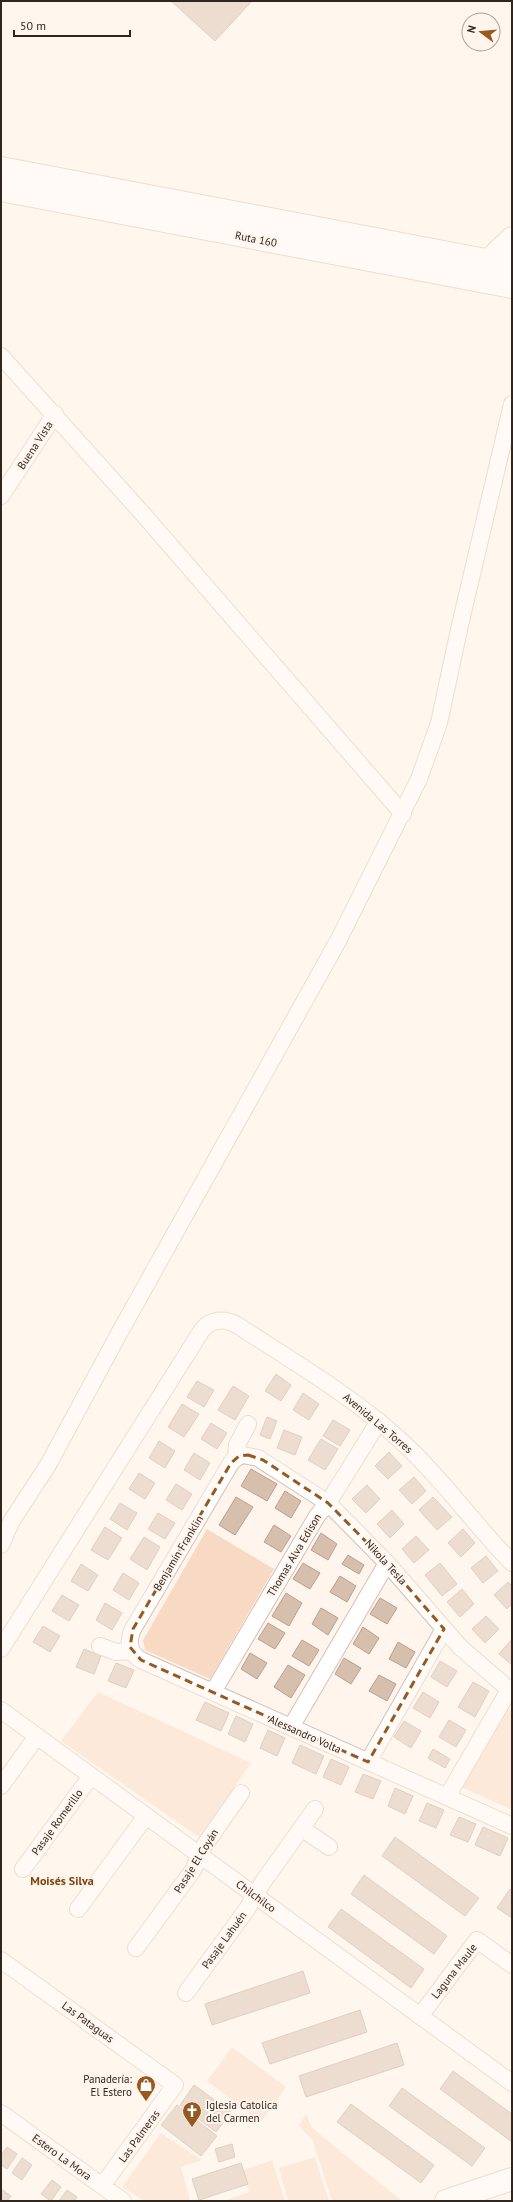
<svg xmlns="http://www.w3.org/2000/svg" width="513" height="2202" font-family="'PT Sans',sans-serif">
  <rect width="100%" height="100%" fill="#fff5ed"/>
  <path fill="#f8d9c3" d="M207,1529L274,1569L210,1679L145,1650L143,1640Z
    M98,1692L251,1763L199,1837L61,1741Z
    M504,1706L512,1711V1810L459,1786Z
    M232,2047L286,2087L261,2122L207,2081Z
    M306,2114L312,2128L401,2200L332,2201L312,2139L299,2126Z
    M161,2133L202,2160L181,2167L190,2201H144L122,2187Z
    M315,2157L329,2201H288L279,2168Z
    M272,2160L285,2201H224L249,2192L241,2171Z"/>
  <path fill="#d7bfad" stroke="#b8a08f" d="M171,1H252L215,41Z
    M276,1374L291,1385L281,1401L265,1391Z
    M197,1381L214,1390L204,1407L187,1397Z
    M233,1386L249,1396L235,1420L218,1410Z
    M303,1393L319,1404L309,1420L293,1410Z
    M182,1404L199,1414L184,1437L168,1427Z
    M267,1417L277,1421L270,1439L260,1435Z
    M333,1420L350,1430L340,1446L323,1436Z
    M211,1423L227,1433L217,1449L201,1439Z
    M284,1430L302,1437L295,1455L277,1448Z
    M321,1439L338,1449L325,1470L308,1460Z
    M159,1441L175,1451L165,1468L149,1458Z
    M389,1452L402,1466L388,1479L375,1466Z
    M194,1453L210,1463L200,1480L184,1470Z
    M251,1469L277,1484L267,1501L241,1486Z
    M139,1473L155,1483L145,1499L129,1489Z
    M414,1477L426,1491L412,1504L399,1490Z
    M176,1484L192,1494L182,1510L166,1500Z
    M367,1485L380,1499L366,1513L352,1499Z
    M285,1491L301,1501L291,1518L275,1508Z
    M236,1497L253,1507L235,1535L219,1525Z
    M433,1497L452,1517L437,1530L419,1510Z
    M120,1503L137,1513L127,1530L110,1519Z
    M392,1510L404,1524L390,1538L377,1524Z
    M158,1513L175,1523L165,1539L148,1529Z
    M274,1525L291,1536L281,1552L264,1542Z
    M105,1527L122,1538L108,1560L91,1550Z
    M463,1529L475,1543L461,1557L448,1543Z
    M321,1533L337,1544L328,1560L311,1550Z
    M416,1536L429,1550L414,1563L402,1549Z
    M144,1537L160,1547L147,1570L130,1559Z
    M348,1555L364,1565L359,1574L342,1564Z
    M486,1556L498,1571L483,1583L471,1568Z
    M303,1563L320,1573L310,1589L293,1579Z
    M440,1563L457,1584L442,1596L425,1575Z
    M81,1564L98,1575L88,1591L71,1581Z
    M123,1573L139,1583L129,1600L113,1590Z
    M340,1576L356,1586L347,1602L330,1592Z
    M508,1582L512,1586V1604L507,1609L494,1595Z
    M462,1589L474,1604L460,1617L447,1602Z
    M286,1593L302,1603L289,1626L272,1616Z
    M62,1595L79,1605L69,1621L52,1611Z
    M380,1598L397,1608L387,1624L370,1614Z
    M105,1603L122,1613L112,1630L96,1620Z
    M321,1608L338,1618L328,1635L312,1624Z
    M486,1616L499,1629L485,1643L472,1629Z
    M268,1623L285,1633L275,1649L258,1639Z
    M43,1626L60,1636L50,1652L33,1642Z
    M363,1627L379,1638L369,1654L353,1644Z
    M512,1639V1665L499,1654Z
    M302,1640L319,1650L309,1666L292,1656Z
    M398,1642L415,1652L406,1668L389,1659Z
    M84,1649L101,1656L94,1674L76,1667Z
    M250,1653L267,1663L257,1679L241,1669Z
    M344,1658L361,1668L351,1684L335,1674Z
    M440,1661L457,1671L447,1687L431,1677Z
    M116,1663L134,1670L126,1688L108,1681Z
    M288,1665L305,1675L291,1698L274,1687Z
    M379,1675L396,1684L387,1701L369,1691Z
    M473,1682L489,1691L475,1717L458,1707Z
    M423,1692L439,1702L430,1718L413,1708Z
    M205,1702L229,1713L221,1731L196,1720Z
    M236,1716L253,1724L245,1742L228,1734Z
    M449,1720L466,1730L456,1747L439,1737Z
    M404,1721L421,1731L411,1748L394,1737Z
    M268,1730L285,1738L277,1756L260,1748Z
    M300,1745L324,1756L316,1774L292,1763Z
    M433,1749L450,1759L445,1768L428,1758Z
    M331,1759L349,1767L341,1785L323,1777Z
    M363,1774L381,1781L373,1799L355,1792Z
    M395,1788L413,1796L405,1814L388,1806Z
    M427,1803L444,1810L436,1828L419,1821Z
    M459,1817L476,1824L468,1842L450,1835Z
    M483,1827L508,1838L500,1856L475,1845Z
    M395,1837L479,1898L465,1916L382,1856Z
    M364,1875L447,1936L434,1954L351,1894Z
    M510,1889L512,1891V1918L497,1908Z
    M341,1909L424,1969L411,1988L328,1927Z
    M303,1971L310,1993L212,2025L205,2004Z
    M360,2010L367,2032L270,2064L262,2043Z
    M397,2043L404,2065L306,2097L299,2076Z
    M453,2071L512,2114V2142L440,2089Z
    M194,2085L231,2112L216,2132L180,2105Z
    M402,2088L485,2148L472,2166L389,2106Z
    M351,2104L434,2165L421,2183L337,2122Z
    M177,2105L217,2136L201,2156L161,2125Z
    M232,2144L235,2157L219,2162L215,2149Z
    M7,2147L17,2154L7,2169L1,2165V2155Z
    M22,2158L32,2165L22,2180L12,2173Z
    M241,2163L248,2184L199,2200L192,2179Z
    M52,2180L61,2187L51,2201L41,2194Z
    M1,2189L11,2196L7,2201H1Z
    M67,2190L77,2197L74,2201H59Z"/>
  <g fill="none" stroke-linecap="round" stroke-linejoin="round">
    <defs>
      <path id="street" d="M1,356L142,513L403,814
        M1,496L55,414
        M236,1458L237,1445L248,1424
        M1,1545L11,1522L48,1465L122,1328L338,941L419,779L439,723L460,625L512,404
        M100,1646L116,1652L132,1651
        M1,1649L202,1330C211,1319 224,1318 237,1325C292,1361 351,1395 400,1440C441,1477 473,1523 512,1563
        M213,1692L317,1516L328,1503L379,1421
        M512,1692L460,1647L387,1563L328,1503L258,1458L243,1455L236,1458L231,1463L133,1629C127,1642 129,1653 141,1660L512,1826
        M1,1710L512,2083
        M291,1727L387,1563
        M368,1762L444,1629
        M1,1786L37,1736
        M447,1797L509,1690
        M301,1828L329,1847
        M23,1869L91,1776
        M78,1909L146,1816
        M136,1948L193,1870L204,1846L241,1793
        M1,1960L175,2085L102,2186
        M186,1993L247,1909L263,1882L315,1809
        M420,2016L477,1940L512,1965
        M1,2113L123,2201"/>
      <path id="secondary" d="M446,2201L512,2179"/>
      <path id="highway" d="M1,168L512,265
        M1,190L512,287
        M488,261L512,238"/>
    </defs>
    <use href="#street" stroke="#d8bfad" stroke-width="18"/>
    <use href="#secondary" stroke="#d8bfad" stroke-width="24"/>
    <use href="#highway" stroke="#d8bfad" stroke-width="24"/>
    <use href="#street" stroke="#fff" stroke-width="16"/>
    <use href="#secondary" stroke="#fff" stroke-width="22"/>
    <use href="#highway" stroke="#fff" stroke-width="22"/>
  </g>
  <path d="M0 0H513V2202H0ZM248,1455L263,1460L328,1503L387,1563L444,1629L368,1762L141,1660L130,1647L133,1629L231,1463L239,1456Z" fill="#fff5ed" fill-opacity=".55" fill-rule="evenodd"/>
  <path fill="none" stroke="#985920" stroke-width="3" stroke-dasharray="8 5" stroke-linejoin="round" d="M248,1455L263,1460L328,1503L387,1563L444,1629L368,1762L141,1660L130,1647L133,1629L231,1463L239,1456Z"/>
  <defs>
    <symbol id="shop-pin" viewBox="-11 -11 22 30"><path d="M0 17L-7.5 6A9.5 9.5 0 1 1 7.5 6Z" fill="#985920" stroke="#fff5ed"/><path d="M-5-2.5h2.3a2.7 3.5 0 0 1 5.4 0H5L5.5 6h-11ZM-1.5-2.5h3a1.5 2.3 0 0 0-3 0Z" fill="#fff"/></symbol>
    <symbol id="church-pin" viewBox="-11 -11 22 30"><path d="M0 17L-7.5 6A9.5 9.5 0 1 1 7.5 6Z" fill="#985920" stroke="#fff5ed"/><path d="M-1.2-6h2.4v3.5h3.3v2.4h-3.3V6h-2.4V-.1h-3.3v-2.4h3.3Z" fill="#fff"/></symbol>
  </defs>
  <g fill-rule="evenodd">
    <use href="#shop-pin" x="135" y="2074" width="22" height="30"/>
    <use href="#church-pin" x="181" y="2100" width="22" height="30"/>
  </g>
  <g text-anchor="middle" stroke-width="4" stroke-linejoin="round" paint-order="stroke">
    <g font-size="11" fill="#30261f" stroke="#fff5ed">
      <text transform="translate(256 239) rotate(11)" y="4">Ruta 160</text>
      <text transform="translate(35 445) rotate(-57)" y="4">Buena Vista</text>
      <text transform="translate(378 1423) rotate(40)" y="4">Avenida Las Torres</text>
      <text transform="translate(178 1553) rotate(-59)" y="4">Benjamín Franklin</text>
      <text transform="translate(294 1555) rotate(-59)" y="4">Thomas Alva Edison</text>
      <text transform="translate(386 1562) rotate(48)" y="4">Nikola Tesla</text>
      <text transform="translate(305 1734) rotate(24)" y="4">Alessandro Volta</text>
      <text transform="translate(57 1822) rotate(-54)" y="4">Pasaje Romerillo</text>
      <text transform="translate(196 1861) rotate(-58)" y="4">Pasaje El Coyán</text>
      <text transform="translate(256 1896) rotate(36)" y="4">Chilchilco</text>
      <text transform="translate(224 1940) rotate(-54)" y="4">Pasaje Lahuén</text>
      <text transform="translate(454 1971) rotate(-52)" y="4">Laguna Maule</text>
      <text transform="translate(88 2022) rotate(36)" y="4">Las Pataguas</text>
      <text transform="translate(139 2136) rotate(-54)" y="4">Las Palmeras</text>
      <text transform="translate(62 2157) rotate(36)" y="4">Estero La Mora</text>
    </g>
    <g font-size="11" fill="#30261f" stroke="#fff5ed" text-anchor="end">
      <text x="132" y="2083">Panadería:<tspan x="132" dy="13">El Estero</tspan></text>
      <text x="206" y="2109" text-anchor="start">Iglesia Catolica<tspan x="206" dy="13">del Carmen</tspan></text>
    </g>
    <g font-size="12" font-weight="bold" fill="#7b430b" stroke="#fff5ed">
      <text x="62" y="1885">Moisés Silva</text>
    </g>
  </g>
  <rect width="513" height="2202" fill="none" stroke="#30261f" stroke-width="4"/>
  <g transform="translate(481 32) rotate(286)"><circle r="19" fill="#fff5ed" stroke="#aca29b"/>
  <path d="M0-3L7 15L0 10L-7 15Z" fill="#985920"/>
  <text y="-6" font-size="11" font-weight="bold" text-anchor="middle" fill="#30261f">N</text>
  </g>
  <path d="M14 30v6h116v-6" fill="none" stroke="#30261f" stroke-width="2"/>
  <text x="20" y="30" font-size="12" fill="#30261f" stroke="#fff5ed" stroke-width="3" paint-order="stroke">50 m</text>
</svg>
